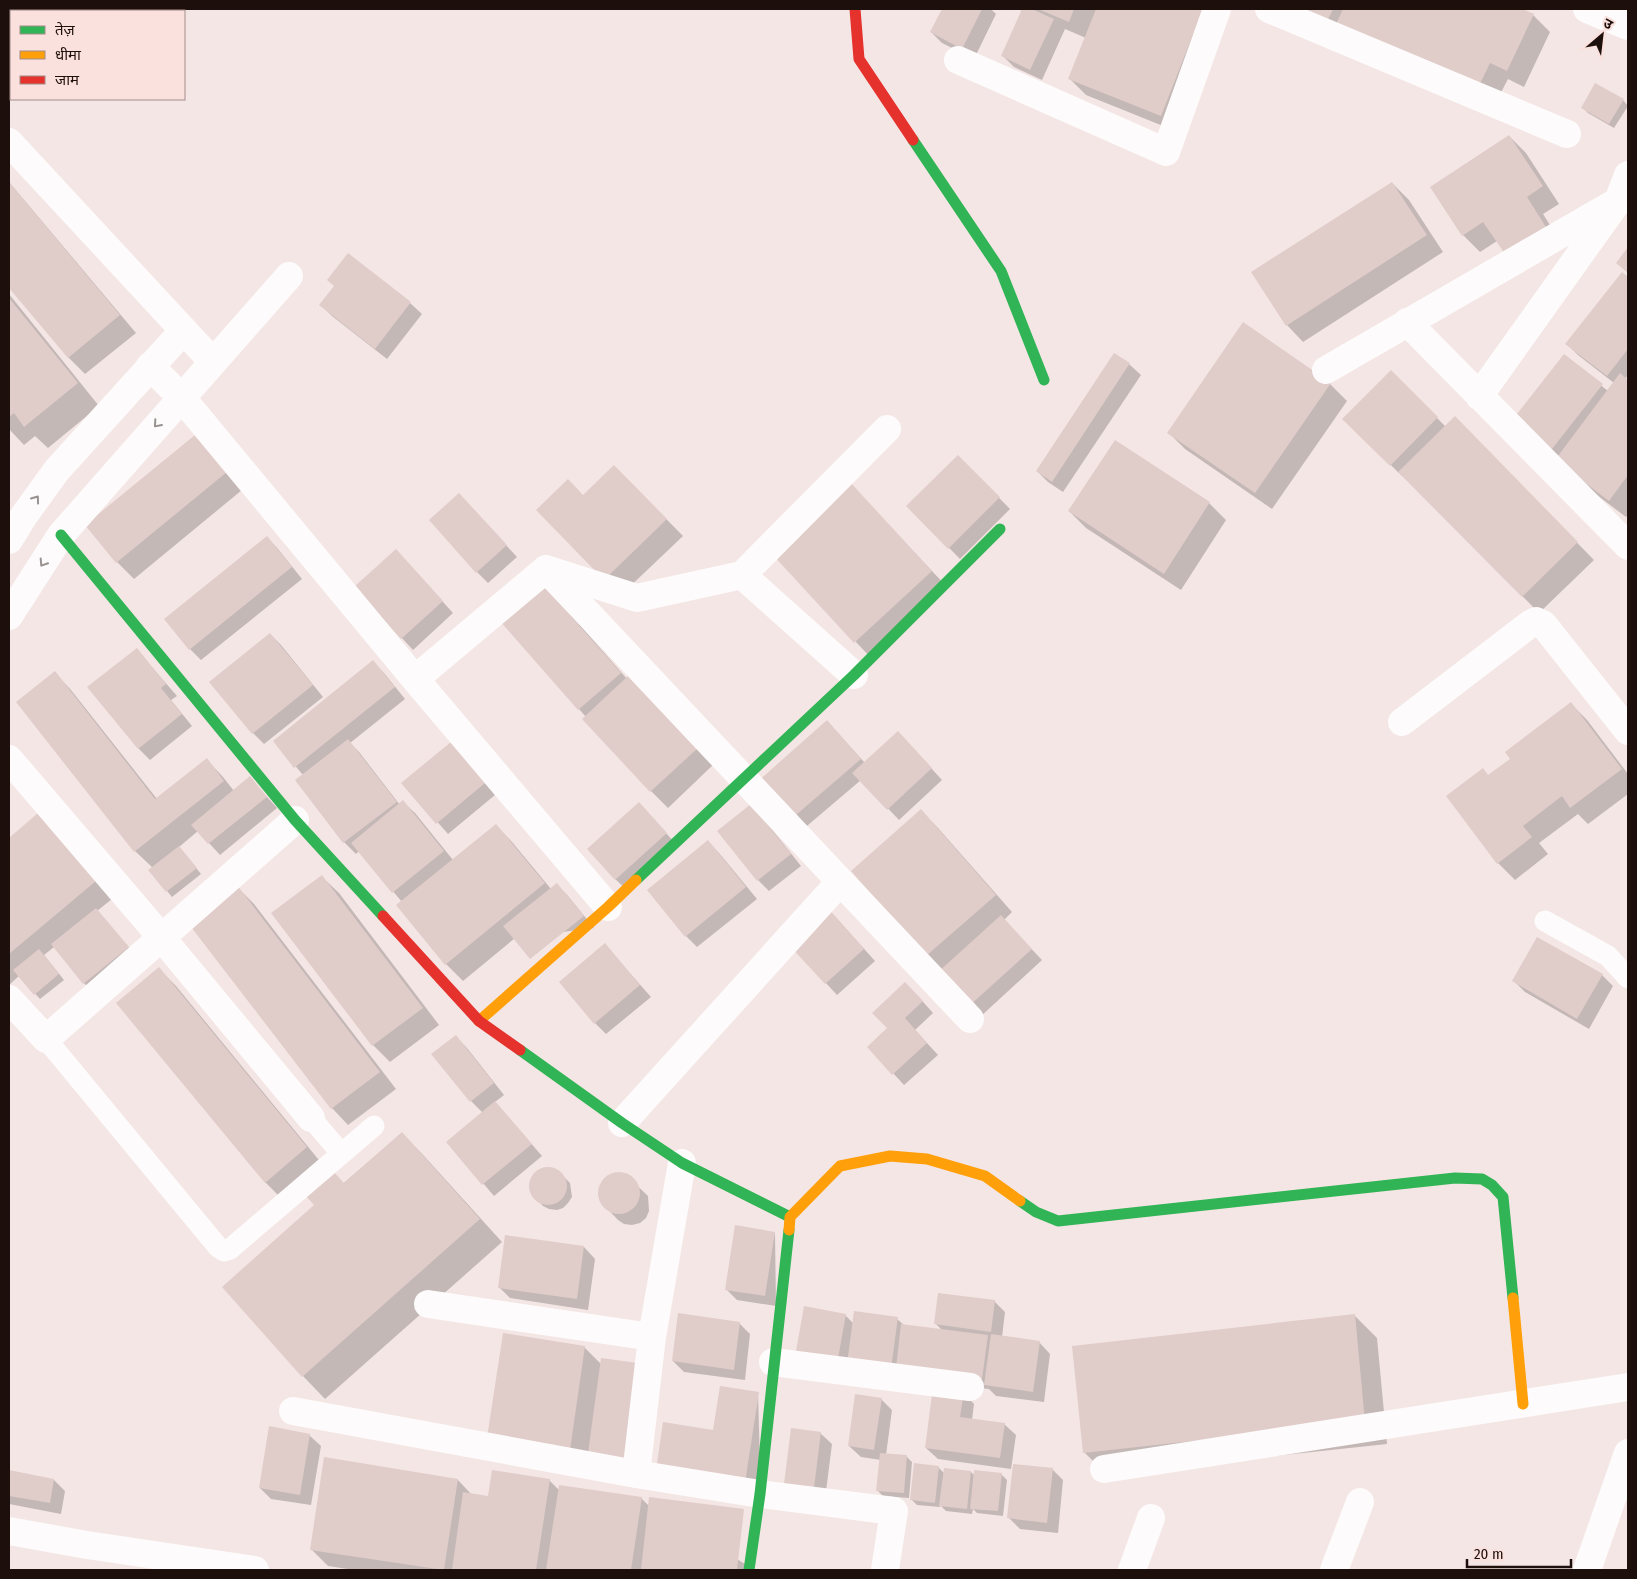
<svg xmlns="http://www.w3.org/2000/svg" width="1637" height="1579" font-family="'Fira Sans Condensed','Noto Sans Devanagari',sans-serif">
  <rect width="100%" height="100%" fill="#f4e6e4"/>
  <path fill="#0003" d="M943,9H991L996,14L974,59L942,43L931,32Z
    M1017,9H1215L1178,132L1086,95L1069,78L1086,38L1065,29L1042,80L1014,67L1003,56L1023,11Z
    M1266,9H1520L1533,15L1550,32L1524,87L1508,79L1494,106Z
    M1623,100L1628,106L1614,128L1588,113L1582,107Z
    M1509,136L1526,153L1559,204L1543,214L1562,244L1497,241L1480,252L1463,235L1432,188Z
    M9,182L136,333L85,374L68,357L9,286Z
    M1392,183L1409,200L1443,252L1303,342L1287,325Z
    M348,255L410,303L422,314L387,359L332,316L321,305L335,287Z
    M1622,273L1628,278V375L1625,379L1628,381V514L1626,517L1573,477L1559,456L1525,430L1564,356L1608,391L1614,383L1578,355L1567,344Z
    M9,294L99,406L48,448L35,436L24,445L9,429Z
    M1115,354L1129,364L1141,375L1063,492L1048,482L1037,471Z
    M1391,372L1446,427L1455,418L1594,560L1539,613L1403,475L1402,476L1344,419Z
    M1330,384L1347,401L1272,509L1185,449L1168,432Z
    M195,437L242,490L134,579L117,562Z
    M1115,442L1209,503L1226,520L1181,590L1086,528L1069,511Z
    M958,456L1010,509L960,559L908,506Z
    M614,466L683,536L621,595L537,510L584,496Z
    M866,501L948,588L872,659L773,554Z
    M470,506L517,557L488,583L477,572Z
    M267,537L278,549L302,579L201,660L190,649Z
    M407,562L453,613L413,650L355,587Z
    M559,601L627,679L714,764L668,808L651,791L579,709Z
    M270,634L281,645L323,697L264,744L253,733L211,682Z
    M137,650L177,696L171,700L192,726L150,760L139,749Z
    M373,662L384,673L405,699L350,743L359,752L400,805L403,802L415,813L453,860L496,825L512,842L551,889L557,885L568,896L594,928L515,938L463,981L446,964L402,902L359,851L356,854L344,842L296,781L303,775L275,742Z
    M55,673L71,690L157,799L207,760L223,777L234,791L250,778L277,808L220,855L198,831L179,847L201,874L172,897L150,870L153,868L135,851Z
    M1570,703L1587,720L1628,774V794L1588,824L1578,814L1539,843L1548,854L1515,880L1498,863L1489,776L1512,759Z
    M827,721L865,763L909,744L942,780L899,820L861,780L801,831L790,820Z
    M462,755L495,795L448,834L403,783Z
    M639,804L677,845L627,890L615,879Z
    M921,811L938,828L1012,912L1004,920L1042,960L980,1017L927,955Z
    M38,815L112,899L97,911L139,959L95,994L84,983L54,947L44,955L64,980L40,999L19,976L9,985V840Z
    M762,817L801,866L769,891L758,880Z
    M708,842L719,853L757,899L697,947L686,936Z
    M322,877L339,893L439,1025L390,1062L373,1045Z
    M237,887L254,904L396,1089L348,1125L332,1108Z
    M839,921L875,961L837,995L790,944Z
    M605,945L651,997L606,1034L595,1023Z
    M159,969L176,986L323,1165L282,1199L265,1182Z
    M1602,975L1613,986L1589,1029L1525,992L1514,981Z
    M916,994L933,1013L915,1030L938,1055L904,1085L869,1047L889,1028Z
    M456,1037L467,1048L504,1095L495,1102L542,1156L494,1196L448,1142L483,1113L471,1101Z
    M402,1133L424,1156L502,1242L325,1399L303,1376L223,1287Z
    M546,1168H553L559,1172L570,1183L572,1197L568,1203L563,1208L557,1210L549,1209L543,1206L532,1194L530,1188L531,1181L534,1175L539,1170Z
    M617,1174H625L648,1196L649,1211L646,1218L640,1223L632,1225L624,1224L618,1220L601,1202L599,1195L600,1187L603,1181L609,1176Z
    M775,1233L776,1306L737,1300L726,1289Z
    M506,1236L584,1247L595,1259L588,1310L510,1298L499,1287Z
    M994,1301L1005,1312L1002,1337L1039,1342L1050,1354L1044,1402L996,1396L989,1389L808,1368L845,1315L853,1323L897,1319L905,1326L943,1331L936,1324Z
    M1354,1315L1377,1338L1387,1444L1106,1474L1084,1452Z
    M739,1323L750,1334L745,1380L684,1372L673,1361Z
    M584,1347L601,1364L643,1470L506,1454Z
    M963,1392L974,1404L972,1420L1004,1424L1016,1435L1011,1469L938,1459L926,1448Z
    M758,1393L761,1500L674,1486L714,1431Z
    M881,1399L892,1410L886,1455L906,1456L912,1462L909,1498L883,1496L878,1491L881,1460L861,1457L849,1446Z
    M820,1433L832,1444L825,1499L785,1484Z
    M309,1435L321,1446L311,1505L271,1499L260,1488Z
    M938,1467L944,1473L971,1472L975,1476L1001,1474L1007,1480L1003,1516L977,1513L973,1509L972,1514L946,1511L940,1505V1507L917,1505L911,1499Z
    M1052,1469L1063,1480L1058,1533L1020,1529L1009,1518Z
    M9,1472L54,1480L65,1491L61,1514L9,1504Z
    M458,1480L472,1495L489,1498L549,1480L559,1490L641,1498L649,1506L755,1570H354L328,1566L311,1549Z"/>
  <path fill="#e0ccc9" d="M942,9H982L962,49L930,32Z
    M1022,9H1032L1054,19L1030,70L1001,56Z
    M1038,9H1074L1069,22Z
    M1096,9H1203L1161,116L1068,79Z
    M1283,9H1333L1324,28Z
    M1343,9H1523L1534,14L1507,71L1490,63L1477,90L1336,24Z
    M1595,83L1624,99L1609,124L1581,108Z
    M1509,135L1543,186L1527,197L1546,227L1505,254L1483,222L1462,236L1430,187Z
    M9,182L120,315L68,358L9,288Z
    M1392,182L1427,235L1286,326L1251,272Z
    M1628,247V273L1616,263Z
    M348,253L411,302L375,349L319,305L334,286L327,280Z
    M1622,272L1628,277V349L1607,376L1565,344Z
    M9,298L78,383L24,427L14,413L9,417Z
    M1243,322L1331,383L1255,493L1167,433Z
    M1114,353L1130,363L1052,482L1036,471Z
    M1564,354L1603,384L1552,449L1513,419Z
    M1391,370L1438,417L1390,466L1342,419Z
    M1620,373L1628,380V475L1609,501L1555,460Z
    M1455,416L1578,542L1522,597L1398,472Z
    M195,435L227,472L116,563L85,525Z
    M1115,440L1210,502L1164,574L1068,511Z
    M958,455L1000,497L948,549L906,506Z
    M614,465L667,519L604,580L536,510L568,479L583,495Z
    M850,482L932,571L854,643L772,554Z
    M459,493L507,545L476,573L429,520Z
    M267,536L292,567L189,650L164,619Z
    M396,549L443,601L401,639L354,587Z
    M542,583L621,673L578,710L499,620Z
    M270,633L313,685L252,734L209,682Z
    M137,648L166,684L161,688L182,714L138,749L87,687Z
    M373,660L395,687L294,768L273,741Z
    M55,671L155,799L207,758L224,781L134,852L16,702Z
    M630,674L699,747L650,792L582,719Z
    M1571,702L1622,769L1570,808L1562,796L1523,826L1532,837L1497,864L1446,796L1483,768L1488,775L1510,759L1505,752Z
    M827,720L861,759L789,821L756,783Z
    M898,731L932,768L887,810L852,773Z
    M348,739L397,802L343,843L295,780Z
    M451,742L485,783L436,824L401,783Z
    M250,776L267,797L208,844L191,825Z
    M403,800L444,851L392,893L351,843Z
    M639,802L667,833L615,880L587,849Z
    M751,804L791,854L757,881L717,831Z
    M921,809L996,895L926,956L851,871Z
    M38,813L96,881L9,954V838Z
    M496,824L545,883L445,965L396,905Z
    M708,840L746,887L685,937L647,890Z
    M179,846L197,868L166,892L148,870Z
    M322,875L423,1008L372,1046L271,913Z
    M557,883L584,916L530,959L503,926Z
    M237,885L380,1072L331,1109L188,923Z
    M96,908L129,947L83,984L51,944Z
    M828,908L864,949L825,984L788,944Z
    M1001,915L1032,949L968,1007L937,973Z
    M1537,937L1603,974L1577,1019L1512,981Z
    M605,943L640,985L594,1024L559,982Z
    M39,949L59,974L34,995L13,970Z
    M159,967L307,1147L265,1183L116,1003Z
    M905,982L923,1001L905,1018L927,1043L892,1075L867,1047L887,1028L872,1013Z
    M456,1035L494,1083L470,1102L431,1054Z
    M495,1101L532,1144L482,1185L446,1142Z
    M402,1132L480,1219L302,1377L222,1287L314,1205L304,1194L332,1170L344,1183Z
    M529 1186a19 19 0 1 1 38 0a19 19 0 1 1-38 0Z
    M598 1193a21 21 0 1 1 42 0a21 21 0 1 1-42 0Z
    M735,1225L775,1232L765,1296L725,1290Z
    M505,1235L584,1246L577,1299L498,1288Z
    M938,1293L995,1300L991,1332L934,1324Z
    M804,1306L846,1314L837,1364L795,1357Z
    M854,1311L898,1317L891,1369L847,1364Z
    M678,1313L740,1322L734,1370L672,1361Z
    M1355,1314L1365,1422L1083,1453L1072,1346Z
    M901,1324L988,1335L982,1379L896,1368Z
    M503,1333L585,1346L570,1450L487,1438Z
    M991,1334L1040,1341L1033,1392L984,1385Z
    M601,1358L645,1364L632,1460L588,1453Z
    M720,1386L759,1392L745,1483L656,1470L663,1422L713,1430Z
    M933,1387L964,1391L960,1417L1005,1423L1000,1458L925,1448Z
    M855,1394L882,1398L874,1450L848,1446Z
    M269,1426L310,1434L300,1495L259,1488Z
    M791,1428L821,1432L814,1488L784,1484Z
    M880,1453L907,1455L904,1493L876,1491Z
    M324,1457L458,1479L444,1570L310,1550Z
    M914,1463L939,1466L935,1503L910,1500Z
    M1013,1464L1053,1468L1047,1523L1007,1518Z
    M944,1468L971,1471L967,1509L939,1506Z
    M9,1470L54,1479L50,1503L9,1496Z
    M492,1470L550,1479L536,1570H452L463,1492L488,1496Z
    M974,1470L1002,1473L998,1511L970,1509Z
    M559,1485L642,1497L631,1570H546Z
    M649,1497L744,1509L737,1570H641Z"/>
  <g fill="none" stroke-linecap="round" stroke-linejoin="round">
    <path stroke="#fdfbfb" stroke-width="21" d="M1545,921L1608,956L1628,978
      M46,1039L218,1247L224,1251L230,1249L374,1126
      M311,1118L341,1153"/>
    <path stroke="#fdfbfb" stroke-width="28" d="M1269,9L1567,134
      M1587,9L1628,26
      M958,60L1166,152L1217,9
      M9,142L213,362
      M1407,322L1628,546
      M150,366L181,397L415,679L608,907
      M1326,370L1618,201
      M1479,396L1618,201L1628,175
      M9,540L23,517L57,470L183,331
      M546,569L970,1019
      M742,575L854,675
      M9,616L61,535L289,276
      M415,679L546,569L637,598L742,575L887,429
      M1402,722L1530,624L1536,621L1543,624L1628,731
      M9,759L162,938L311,1118
      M9,999L46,1039L295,820
      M622,1123L840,882
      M428,1304L652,1337
      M773,1362L970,1387
      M293,1411L636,1474L760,1494L894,1511L885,1570
      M1104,1469L1628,1387
      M636,1474L652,1337L682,1163
      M9,1531L87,1545L255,1570
      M1132,1570L1151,1518
      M1334,1570L1360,1502
      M1587,1570L1628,1453"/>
    <path stroke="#30b455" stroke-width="11" d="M913,140L1001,271L1044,380
      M61,535L295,820L383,916
      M636,880L854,675L1000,529
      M520,1050L622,1123L682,1163L790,1217
      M1020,1201L1036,1212L1058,1221L1455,1178L1482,1179L1492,1185L1503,1197L1513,1298
      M749,1570L760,1494L789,1230"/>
    <path stroke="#ff9f0a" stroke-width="11" d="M479,1021L608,907L636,880
      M789,1230L790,1217L840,1166L890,1156L927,1159L985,1176L1020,1201
      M1513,1298L1523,1404"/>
    <path stroke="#e5322d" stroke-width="11" d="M855,9L859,59L913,140
      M383,916L479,1021L520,1050"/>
  </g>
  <defs><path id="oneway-chevron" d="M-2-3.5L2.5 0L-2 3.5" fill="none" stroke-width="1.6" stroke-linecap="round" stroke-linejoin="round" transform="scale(1.25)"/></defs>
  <g stroke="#98918f">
    <use href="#oneway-chevron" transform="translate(157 424) rotate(131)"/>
    <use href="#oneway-chevron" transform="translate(36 499) rotate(-54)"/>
    <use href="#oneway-chevron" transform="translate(43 563) rotate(123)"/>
  </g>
  <rect width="1637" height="1579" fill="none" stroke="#1d0f0c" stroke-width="20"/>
  <rect x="10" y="10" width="175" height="90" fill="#fbe1dd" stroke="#a28d89"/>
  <rect x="20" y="26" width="25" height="8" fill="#30b455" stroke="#a28d89"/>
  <text x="55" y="35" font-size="15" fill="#1d0f0c">तेज़</text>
  <rect x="20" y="51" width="25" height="8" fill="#ff9f0a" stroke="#a28d89"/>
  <text x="55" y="60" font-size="15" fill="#1d0f0c">धीमा</text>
  <rect x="20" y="76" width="25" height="8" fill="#e5322d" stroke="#a28d89"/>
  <text x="55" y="85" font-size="15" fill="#1d0f0c">जाम</text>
  <g transform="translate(1602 35) rotate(28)" stroke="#fbe1dd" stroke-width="4" paint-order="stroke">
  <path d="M0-4L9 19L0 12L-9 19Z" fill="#1d0f0c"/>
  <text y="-8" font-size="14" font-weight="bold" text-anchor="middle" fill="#1d0f0c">उ</text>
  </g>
  <path d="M1467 1559v8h104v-8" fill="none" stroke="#1d0f0c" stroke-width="2.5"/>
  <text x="1474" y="1559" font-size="15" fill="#1d0f0c" stroke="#fbe1dd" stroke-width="4" paint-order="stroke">20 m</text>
</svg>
